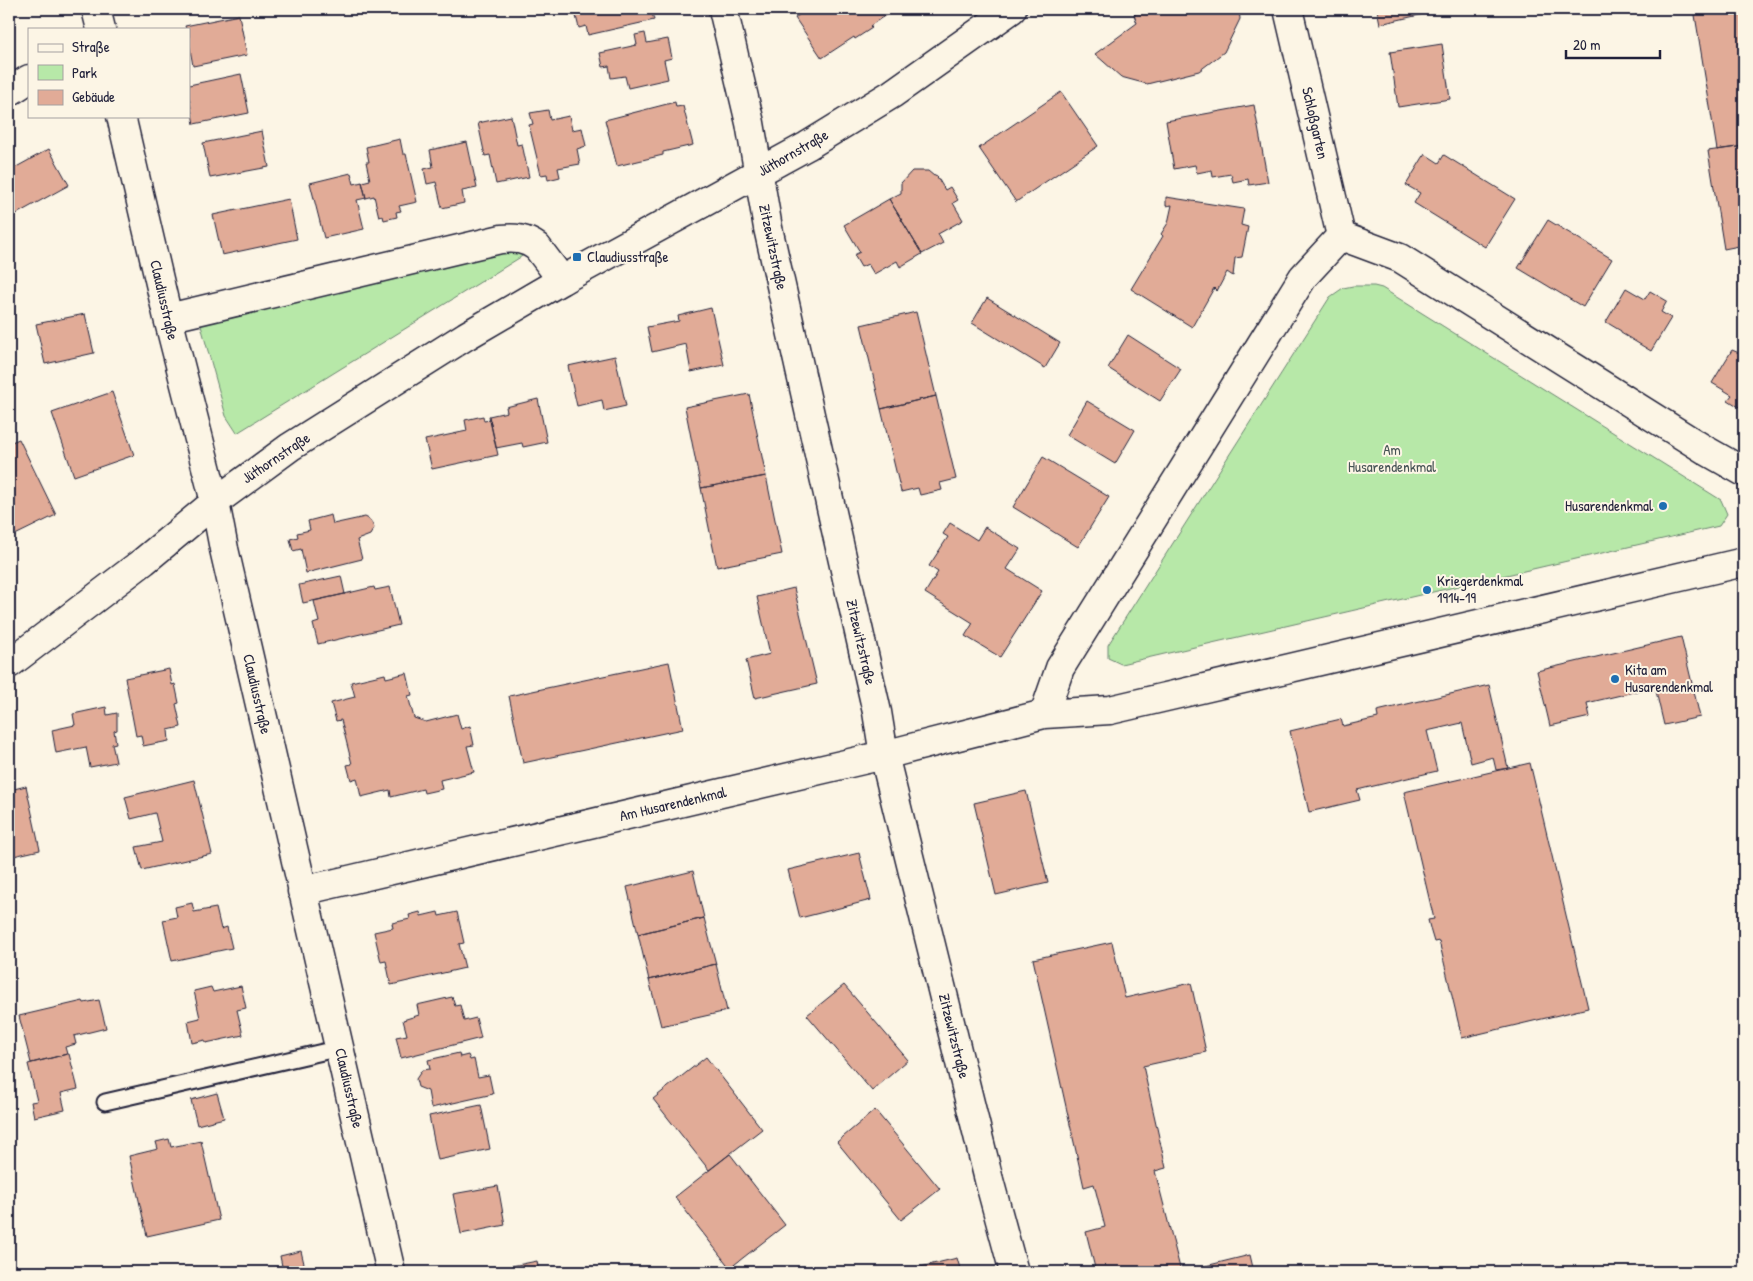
<svg xmlns="http://www.w3.org/2000/svg" width="1753" height="1281" font-family="'Patrick Hand',sans-serif">
  <rect width="100%" height="100%" fill="#fcf5e5"/>
  <filter id="ink" filterUnits="userSpaceOnUse"><feTurbulence type="fractalNoise" baseFrequency=".02" numOctaves="2"/><feDisplacementMap in="SourceGraphic" scale="10" xChannelSelector="R" yChannelSelector="G"/><feConvolveMatrix kernelMatrix="1 2 1 2 8 2 1 2 1" color-interpolation-filters="sRGB"/></filter>
  <g filter="url(#ink)">
    <path fill="#b7e8a8" stroke="#6c8572" d="M508,249L524,255L237,433L226,416L200,322Z
      M1353,286H1374L1382,288L1721,500L1727,514L1719,526L1121,664L1108,658V645L1330,297L1343,288Z"/>
    <path fill="#e1ab97" stroke="#22223b" d="M582,9H651L654,20L588,35L586,26L579,28L575,12L582,10Z
      M802,9H894L870,26L872,28L855,39L854,37L822,58L795,18L804,11Z
      M1142,9H1239L1240,19L1224,52L1199,71L1147,84L1121,77L1095,54L1137,23L1134,15Z
      M1377,9H1440L1441,10L1380,24Z
      M1694,9H1744V146L1717,150Z
      M239,15L247,55L193,66L189,43V29H186L185,26Z
      M645,33L647,43L668,39L672,58L664,60L668,79L628,88L625,76L611,78L609,66L603,67L600,53L637,45L635,35Z
      M1442,44L1450,99L1398,107L1390,52Z
      M241,74L249,113L194,124L189,97V85Z
      M1061,92L1098,146L1016,202L979,148Z
      M675,102L676,107L683,106L693,145L663,152V155L617,166L605,120Z
      M1254,105L1268,182L1249,185L1248,179L1233,182L1231,174L1213,177L1212,170L1197,173L1195,165L1174,169L1166,121Z
      M548,110L550,120L569,116L572,130L582,128L586,146L577,149L580,164L558,168L560,177L548,180L547,174L541,175L529,125L533,124L530,113Z
      M511,116L517,145L522,144L529,177L496,184L490,155L485,156L478,123Z
      M262,131L269,167L210,178L203,143Z
      M400,139L403,154H406L417,202L399,206L401,211L396,212L397,217L384,220L383,216L379,217L374,196L366,198L362,182L370,180L366,162H369L366,147Z
      M467,142L477,188L462,191L464,203L442,208L436,182L427,184L424,169L433,167L430,150Z
      M1744,146V245L1724,249L1708,151Z
      M49,149L69,185L9,218V171Z
      M1425,154L1439,163L1444,155L1515,199L1485,247L1414,203L1420,193L1406,185Z
      M912,171H928L934,176L936,175L945,190L950,187L958,200L953,203L963,220L938,234L943,243L922,254L889,199L901,193V183Z
      M351,173L354,184L362,182L366,198L357,200L364,229L324,238L310,183Z
      M1166,197L1244,209L1241,225L1248,227L1242,257L1235,258L1233,276L1227,272L1217,291L1214,288L1192,327L1131,289L1163,236L1161,234L1168,223L1172,205L1166,206Z
      M289,199L297,239L222,255L213,215Z
      M889,199L922,254L900,267L897,261L874,274L868,264L861,267L854,255L860,252L844,225Z
      M1548,220L1612,259L1583,307L1518,268Z
      M1626,288L1645,299L1650,291L1667,301L1661,312L1671,318L1651,351L1621,333V331L1606,322Z
      M1744,289V334L1740,290Z
      M987,298L1060,343L1045,368L972,323Z
      M711,308L724,365L691,372L686,344L652,352L647,327L679,321L678,316Z
      M916,312L936,396L881,409L861,325Z
      M85,314L94,353L45,364L36,324Z
      M1128,335L1181,369L1160,401L1108,368Z
      M1732,350L1744,355V410L1728,400L1732,395L1712,383Z
      M615,356L626,406L604,411L602,400L577,406L568,366Z
      M112,392L134,455L74,476L52,413Z
      M749,394L766,476L701,488L685,407Z
      M936,396L956,479L940,483L942,490L920,495L918,488L901,492L881,409Z
      M538,399L547,442L523,447L522,443L496,448L489,416L507,412L506,407Z
      M1087,401L1135,430L1115,464L1067,435Z
      M483,416L484,421L490,420L498,455L432,469L425,440L467,431L465,420Z
      M19,439L56,515L9,538V443Z
      M1043,457L1109,497L1078,547L1013,507Z
      M766,476L782,554L717,567L701,488Z
      M331,515L333,524L365,517L369,519L372,523L374,528L370,535L357,540L362,559L306,573L301,549L293,551L290,539L298,537L297,533L310,530L308,521Z
      M950,523L977,540L985,527L1020,549L1007,569L1042,591L1000,657L965,636L973,623L925,593L938,572L929,566L948,537L943,534Z
      M341,576L345,594L303,603L299,585Z
      M374,587L375,590L390,587L399,625L318,644L313,624L319,622L314,601Z
      M794,588L817,684L755,698L746,660L770,654L757,597Z
      M1681,637L1700,717L1664,725L1655,687L1587,703L1590,717L1550,726L1537,671Z
      M669,662L683,729L523,763L509,696Z
      M169,669L172,685L175,684L179,703L176,704L181,727L168,730L169,741L143,746L141,735L136,736L125,678Z
      M407,673L412,695L408,696L414,718L426,722L457,714L461,729L470,726L474,745L467,746L474,772L440,780L442,789L424,793L423,789L391,797L390,790L361,797L357,778L351,780L347,765L352,764L341,720L336,721L331,703L355,697L351,682L385,674L386,678Z
      M1489,685L1508,768L1496,770L1493,757L1471,763L1462,723L1427,731L1437,771L1357,790L1360,800L1309,812L1290,731L1341,719L1343,726L1378,718L1377,711Z
      M106,707L107,715L117,713V730L114,731L116,743L112,744L116,762L90,767L86,747L56,753L52,730L75,725L73,714Z
      M1530,763L1588,1008L1462,1038L1439,941L1434,942L1431,932L1428,920L1434,919L1404,792Z
      M194,780L212,854L142,870L136,847L162,842L155,813L131,819L125,797Z
      M9,786L10,790L26,786L40,850L9,857Z
      M1026,791L1048,883L996,895L974,803Z
      M859,853L871,900L800,918L788,870Z
      M693,871L704,918L638,934L627,887Z
      M192,903L194,912L216,908L221,929L227,927L232,948L172,961L163,920L177,917L175,907Z
      M420,912L421,916L438,912L439,916L457,912L464,943L459,944L465,968L391,985L386,961L381,962L374,932L393,928L392,923L410,919L409,915Z
      M704,918L716,964L649,980L638,934Z
      M1112,942L1125,998L1191,983L1206,1052L1143,1066L1166,1168L1155,1171L1181,1272L1250,1255L1254,1272H1096L1086,1232L1105,1227L1094,1184L1084,1187L1033,959Z
      M716,964L727,1011L661,1026L649,980Z
      M844,985L908,1060L872,1091L807,1015Z
      M241,986L246,1008L237,1010L243,1035L206,1043L205,1040L192,1043L188,1021L200,1018L194,991L211,987L213,992Z
      M452,997L455,1006L460,1005L464,1021L476,1018L481,1038L401,1058L396,1037L407,1035L403,1020L419,1015L417,1005Z
      M99,1000L106,1028L74,1036L76,1044L65,1047L67,1054L31,1063L19,1016L83,1001L84,1003Z
      M459,1053L460,1057L468,1055L470,1060L474,1059L478,1077L489,1075L493,1094L431,1108L428,1091L418,1087L416,1079L422,1070L430,1069L428,1060Z
      M67,1054H69L78,1089L61,1093L65,1110L34,1117L31,1102L37,1101L28,1064Z
      M706,1057L762,1129L709,1170L653,1099Z
      M217,1093L224,1118L197,1125L191,1100Z
      M481,1105L490,1149L438,1160L429,1116Z
      M875,1110L940,1189L901,1220L837,1142Z
      M169,1139L171,1147L201,1141L219,1220L147,1236L129,1156L158,1149L156,1142Z
      M730,1154L785,1225L730,1268L675,1197Z
      M498,1186L505,1225L461,1234L453,1194Z
      M301,1251L306,1272H254L282,1266L280,1256Z
      M957,1258L961,1272H900Z
      M537,1261L539,1272H482Z"/>
    <g fill="none" stroke-linecap="round" stroke-linejoin="round">
      <defs>
        <path id="lane" d="M105,1102L340,1048"/>
        <path id="street" d="M96,9L101,29
          M723,9L750,123L768,228L877,712L884,755L989,1180L1014,1272
          M1288,9L1341,236
          M9,92L29,79
          M121,116L168,318L215,502L224,549C279,790 336,1031 391,1272
          M1341,236L1400,258L1707,451L1744,472
          M168,318L501,239C515,238 525,238 537,247L562,280
          M1044,714L1060,668L1303,277L1341,236
          M302,891L884,755L1044,714L1110,710L1744,562"/>
        <path id="secondary" d="M9,664L144,561L215,502L290,447L466,336L562,280L807,146L892,94L1012,9"/>
      </defs>
      <use href="#lane" stroke="#22223b" stroke-width="19"/>
      <use href="#street" stroke="#22223b" stroke-width="31"/>
      <use href="#secondary" stroke="#22223b" stroke-width="31"/>
      <use href="#lane" stroke="#fcf5e5" stroke-width="15"/>
      <use href="#street" stroke="#fcf5e5" stroke-width="28"/>
      <use href="#secondary" stroke="#fcf5e5" stroke-width="28"/>
    </g>
  </g>
  <g fill="#1f6fb2" stroke="#fcf5e5" stroke-width="2">
    <rect x="572" y="252" width="10" height="10" rx="2.5"/>
    <circle cx="1663" cy="506" r="5"/>
    <circle cx="1427" cy="590" r="5"/>
    <circle cx="1615" cy="679" r="5"/>
  </g>
  <g text-anchor="middle" stroke-width="4" stroke-linejoin="round" paint-order="stroke">
    <g font-size="15" fill="#22223b" stroke="#fcf5e5">
      <text transform="translate(1315 123) rotate(77)" y="5">Schloßgarten</text>
      <text transform="translate(793 153) rotate(-30)" y="5">Jüthornstraße</text>
      <text transform="translate(773 247) rotate(78)" y="5">Zitzewitzstraße</text>
      <text transform="translate(164 300) rotate(77)" y="5">Claudiusstraße</text>
      <text transform="translate(276 458) rotate(-34)" y="5">Jüthornstraße</text>
      <text transform="translate(861 642) rotate(77)" y="5">Zitzewitzstraße</text>
      <text transform="translate(257 694) rotate(77)" y="5">Claudiusstraße</text>
      <text transform="translate(673 804) rotate(-13)" y="5">Am Husarendenkmal</text>
      <text transform="translate(954 1036) rotate(76)" y="5">Zitzewitzstraße</text>
      <text transform="translate(349 1088) rotate(77)" y="5">Claudiusstraße</text>
    </g>
    <g font-size="15" fill="#22223b" stroke="#fcf5e5" text-anchor="start">
      <text x="587" y="262">Claudiusstraße</text>
      <text x="1653" y="511" text-anchor="end">Husarendenkmal</text>
      <text x="1437" y="586">Kriegerdenkmal<tspan x="1437" dy="17">1914-19</tspan></text>
      <text x="1625" y="675">Kita am<tspan x="1625" dy="17">Husarendenkmal</tspan></text>
    </g>
    <g font-size="15" fill="#475456" stroke="#fcf5e5">
      <text x="1392" y="455">Am<tspan x="1392" dy="17">Husarendenkmal</tspan></text>
    </g>
  </g>
  <rect width="1753" height="1281" fill="none" stroke="#fcf5e5" stroke-width="30"/>
  <rect x="15" y="15" width="1723" height="1251" fill="none" stroke="#22223b" stroke-width="2" filter="url(#ink)"/>
  <rect x="28" y="28" width="162" height="90" fill="#fcf5e5" stroke="#a5a1a1"/>
  <rect x="38" y="44" width="25" height="8" fill="#fcf5e5" stroke="#a5a1a1"/>
  <text x="72" y="52" font-size="15" fill="#22223b">Straße</text>
  <rect x="38" y="65" width="25" height="15" fill="#b7e8a8" stroke="#a5a1a1"/>
  <text x="72" y="78" font-size="15" fill="#22223b">Park</text>
  <rect x="38" y="90" width="25" height="15" fill="#e1ab97" stroke="#a5a1a1"/>
  <text x="72" y="102" font-size="15" fill="#22223b">Gebäude</text>
  <path d="M1566 50v8h94v-8" fill="none" stroke="#22223b" stroke-width="2.5"/>
  <text x="1573" y="50" font-size="15" fill="#22223b" stroke="#fcf5e5" stroke-width="4" paint-order="stroke">20 m</text>
</svg>
